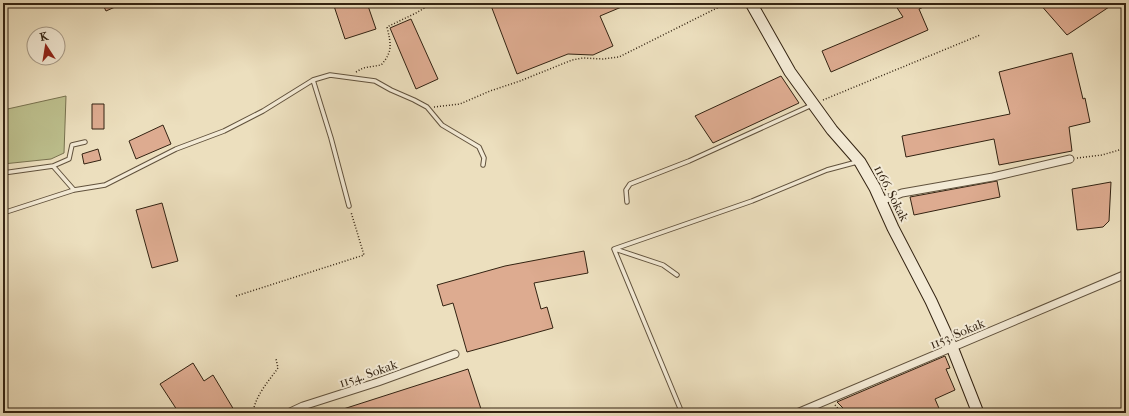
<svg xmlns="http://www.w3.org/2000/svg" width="1129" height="416" font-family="'IM FELL French Canon',serif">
  <rect width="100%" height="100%" fill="#ecdfbe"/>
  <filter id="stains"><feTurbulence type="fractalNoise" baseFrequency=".005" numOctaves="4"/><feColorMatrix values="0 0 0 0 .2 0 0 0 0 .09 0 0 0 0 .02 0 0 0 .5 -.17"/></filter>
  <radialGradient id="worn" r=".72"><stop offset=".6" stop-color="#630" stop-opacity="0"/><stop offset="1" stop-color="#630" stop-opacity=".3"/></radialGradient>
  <path fill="#bdc08e" stroke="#787250" d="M66,96L64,153L51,159L3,164V110Z"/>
  <path fill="#ddab90" stroke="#332312" d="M102,3H124L106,11Z
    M333,3H367L376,29L345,39Z
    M490,3H631L600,16L613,46L593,55L568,54L517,74Z
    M894,3H933L919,9L928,30L831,72L822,51L903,17Z
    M1039,3H1115L1067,35Z
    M411,19L438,79L416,89L390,28Z
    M1072,53L1083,99L1085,98L1090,122L1069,127L1072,151L999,165L994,139L906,157L902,136L1010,114L999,72Z
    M781,76L799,103L713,143L695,116Z
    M92,104H104V129H92Z
    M163,125L171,144L136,159L129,141Z
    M98,149L101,160L84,164L82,154Z
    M997,181L1000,197L914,215L910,197Z
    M1111,182L1109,221L1103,227L1077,230L1072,189Z
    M162,203L178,261L152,268L136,210Z
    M584,251L588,273L534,283L541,309L547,307L553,328L467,352L453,303L443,306L437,285L505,266Z
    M945,356L950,368L946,369L955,390L935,399L941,413H848L837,402Z
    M193,363L204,381L213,375L234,410L229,413H179L160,384Z
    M468,369L482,412L478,413H334V412Z"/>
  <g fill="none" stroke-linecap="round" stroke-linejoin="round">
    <defs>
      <path id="lane" d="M313,80L331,138L349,206
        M3,173L53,166
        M74,190L53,166L69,159L72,145L85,142
        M627,202L626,190L630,184L689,161L812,105
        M3,213L74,190L105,185L176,149L224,131L263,111L313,80L330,75L375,81L391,90L414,100L427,107L442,125L479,147L484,158L483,165
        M615,249L663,265L677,275
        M682,413L614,249L752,201L827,170L857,162"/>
      <path id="street" d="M881,201L902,193L993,177L1070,159
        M288,413L303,406L378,382L455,354
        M797,413L1126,274"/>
      <path id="secondary" d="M751,3L790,72L832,130L860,162L875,188L893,228L931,301L952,347L978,413"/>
    </defs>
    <use href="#lane" stroke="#61523d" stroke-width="5.5"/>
    <use href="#street" stroke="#61523d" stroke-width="9"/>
    <use href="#secondary" stroke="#332312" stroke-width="13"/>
    <path stroke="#332312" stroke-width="1.5" stroke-dasharray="1 2" stroke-linecap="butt" d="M356,72L363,68L381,65C393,52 391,44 387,27L416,13L433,3
      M823,100L980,35
      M434,107L460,104L490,91L520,81L572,60L583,58L603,59L619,57L727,3
      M1077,158L1102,155L1126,148
      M236,296L364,255L351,212
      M835,405L842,413
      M253,413C255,396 268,382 278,368L276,359"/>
    <use href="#lane" stroke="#f3ead5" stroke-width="3.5"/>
    <use href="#street" stroke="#f3ead5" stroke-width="7"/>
    <use href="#secondary" stroke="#f3ead5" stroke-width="11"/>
  </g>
  <g text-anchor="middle" stroke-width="4" stroke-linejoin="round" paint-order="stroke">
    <g font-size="13" fill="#332312" stroke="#f3ead5">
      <text transform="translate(892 193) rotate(63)" y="5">1166. Sokak</text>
      <text transform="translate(957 333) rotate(-23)" y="5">1153. Sokak</text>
      <text transform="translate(368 373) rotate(-19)" y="5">1154. Sokak</text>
    </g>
  </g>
  <rect width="1129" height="416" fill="none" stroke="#ecdfbe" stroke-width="16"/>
  <rect x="4" y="4" width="1121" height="408" fill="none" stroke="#332312" stroke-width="2"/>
  <rect x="8" y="8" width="1113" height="400" fill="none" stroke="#332312"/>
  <g transform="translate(46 46) rotate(348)"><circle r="19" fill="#f3ead5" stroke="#a69a87"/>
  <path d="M0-3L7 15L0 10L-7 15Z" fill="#8f2418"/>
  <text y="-6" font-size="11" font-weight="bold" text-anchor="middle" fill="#332312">K</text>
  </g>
  <rect width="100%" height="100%" filter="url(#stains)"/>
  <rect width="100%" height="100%" fill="url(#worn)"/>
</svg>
